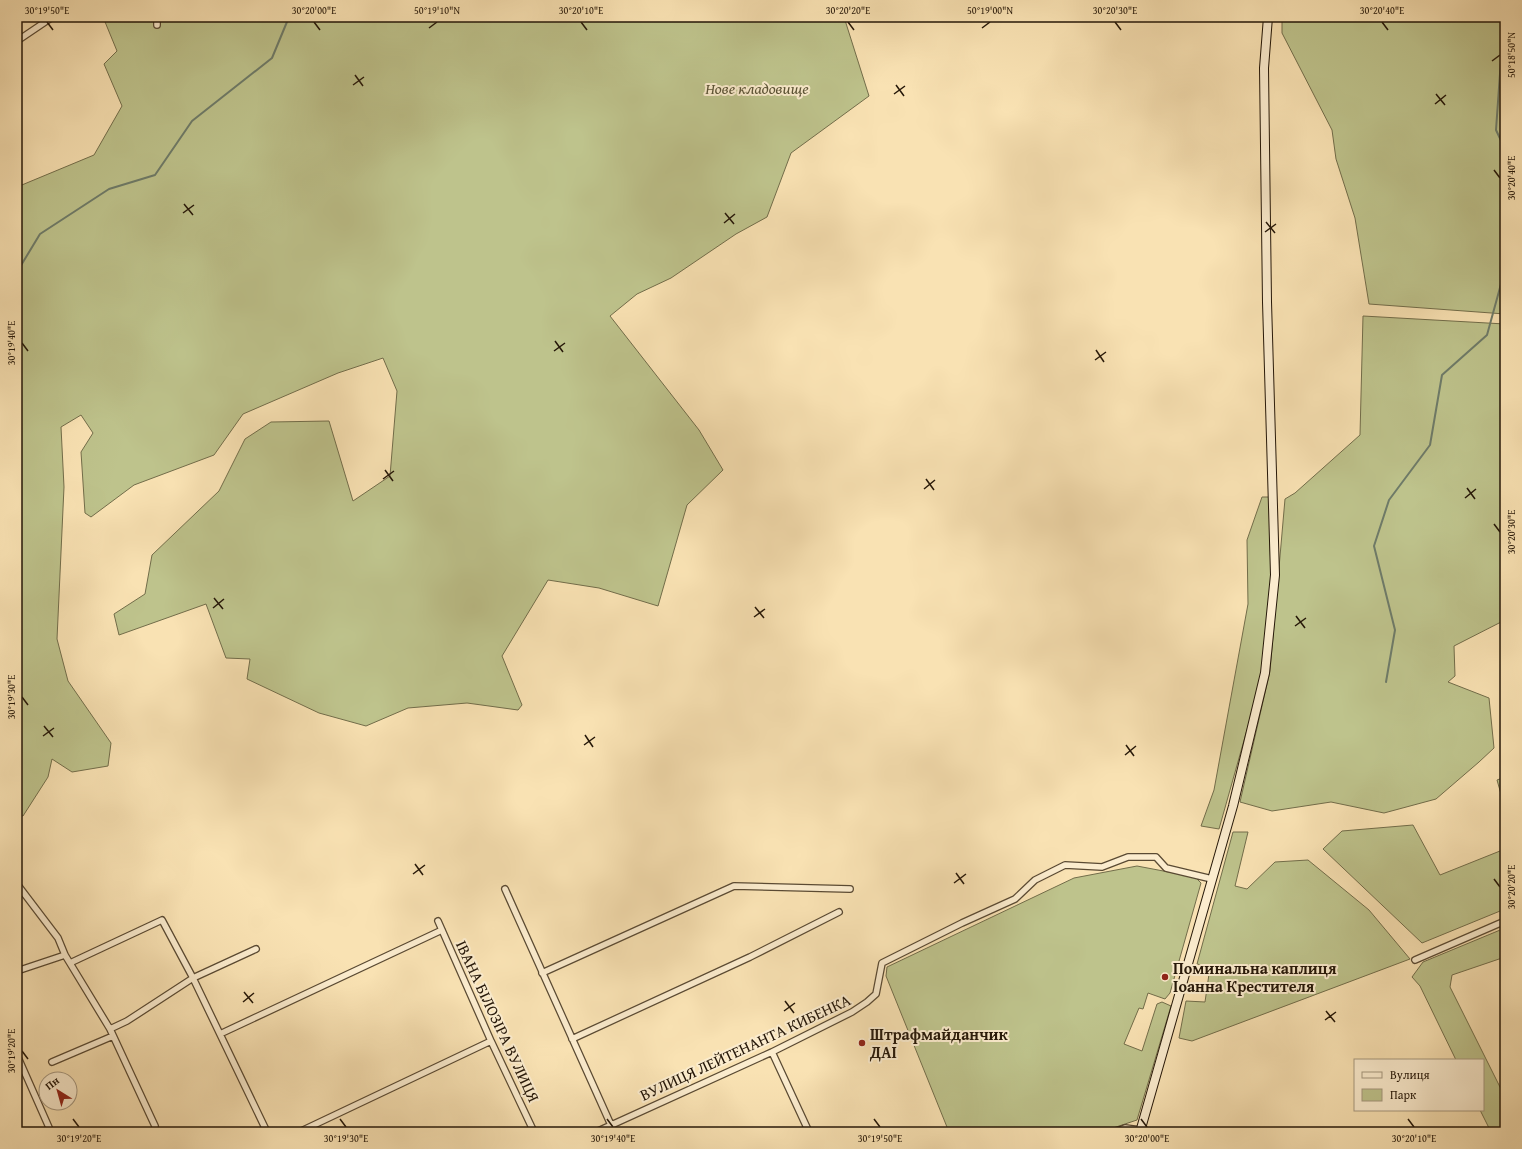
<svg xmlns="http://www.w3.org/2000/svg" width="1522" height="1149" font-family="'Gentium Book Plus',serif">
  <rect width="100%" height="100%" fill="#f9e2b3"/>
  <filter id="stains"><feTurbulence type="fractalNoise" baseFrequency=".005" numOctaves="4"/><feColorMatrix values="0 0 0 0 .2 0 0 0 0 .09 0 0 0 0 .02 0 0 0 .5 -.17"/></filter>
  <radialGradient id="worn" r=".72"><stop offset=".6" stop-color="#630" stop-opacity="0"/><stop offset="1" stop-color="#630" stop-opacity=".3"/></radialGradient>
  <path fill="#bec38c" stroke="#726d4a" d="M103,17H844L869,96L791,153L767,217L736,234L671,278L637,294L610,316L699,430L723,470L687,505L658,606L599,588L548,580L502,656L522,705L518,710L467,703L408,708L366,726L319,713L247,679L250,659L226,658L206,604L119,635L114,614L145,594L152,555L219,491L245,439L271,422L329,421L353,501L390,476L397,391L383,358L338,373L243,414L214,455L134,485L91,517L85,513L81,452L93,433L81,415L61,427L64,487L57,639L68,681L111,743L108,766L72,772L52,759L48,777L23,816L17,815V187L94,155L122,106L104,64L117,51Z
    M1282,17H1505V314L1369,304L1355,218L1336,159L1332,130L1282,33Z
    M1363,316L1505,324V620L1454,646L1455,676L1448,682L1489,698L1494,748L1479,762L1436,799L1384,813L1331,802L1272,811L1240,802L1270,671L1285,499L1295,493L1360,435Z
    M1262,497H1269L1271,577L1263,673L1219,829L1201,826L1214,790L1248,604L1247,540Z
    M1505,777V808L1497,780Z
    M1413,825L1440,875L1505,849V909L1422,943L1323,849L1342,831Z
    M1233,832H1248L1235,886L1247,889L1275,862L1308,860L1369,910L1410,959L1192,1041L1179,1038L1186,1001L1205,1002L1210,967L1197,964Z
    M1137,866L1195,877L1201,883L1170,993L1165,999L1148,993L1143,1009L1139,1008L1124,1044L1142,1051L1157,1004L1162,1002L1171,1006L1137,1120L1101,1132H949L886,976L887,967L1074,878Z
    M1505,928V957L1452,975L1450,987L1505,1097V1132H1491L1480,1110H1483V1060H1456L1420,986L1412,977L1423,962Z"/>
  <g fill="none" stroke-linecap="round" stroke-linejoin="round">
    <path stroke="#6e7b69" stroke-width="2" d="M1504,17L1496,130L1505,149
      M17,272L40,234L109,189L155,175L192,121L272,58L289,17
      M1386,682L1395,630L1374,546L1389,500L1430,445L1442,375L1487,335L1501,284L1502,234L1505,225"/>
    <defs>
      <path id="street" d="M157,25V17
        M17,41L51,18L55,17
        M17,884L58,938L65,955L110,1029L155,1126
        M505,889L611,1125
        M438,921L491,1041L534,1132
        M1415,960L1505,921
        M70,963L162,920L193,978L256,949
        M17,971L65,955
        M542,973L734,886L850,889
        M110,1029L127,1021L193,978L267,1132
        M220,1034L442,930
        M572,1039L750,957L839,912
        M772,1052L809,1132
        M17,1055L51,1132
        M52,1062L113,1036
        M299,1132L491,1041
        M596,1132L772,1052L852,1012L867,1002L876,994L882,963L962,923L1015,899L1035,880L1065,865L1102,867L1128,857H1156L1166,868L1212,879
        M1114,1132L1125,1128L1141,1130"/>
      <path id="secondary" d="M1140,1132L1233,806L1265,673L1275,575L1267,302L1264,68L1268,17"/>
    </defs>
    <use href="#street" stroke="#5a4a33" stroke-width="8"/>
    <use href="#secondary" stroke="#251708" stroke-width="10"/>
    <use href="#street" stroke="#fbecce" stroke-width="5.5"/>
    <use href="#secondary" stroke="#fbecce" stroke-width="8"/>
  </g>
  <path fill="none" stroke="#251708" stroke-width="1.5" d="M47,22L53,30M314,22L320,30M581,22L587,30M848,22L854,30M1115,22L1121,30M1382,22L1388,30M429,28L437,22M982,28L990,22M1492,61L1500,55M355,75L363,86M353,85L364,77M896,85L904,96M894,94L905,86M1436,94L1445,105M1435,104L1446,95M1494,170L1500,178M184,204L193,215M183,213L194,205M725,213L734,224M1266,222L1275,233M724,223L735,214M1265,232L1276,224M555,341L563,352M22,343L28,351M1096,350L1104,362M554,351L565,343M1095,360L1106,352M385,470L393,481M383,479L394,471M926,479L934,490M1467,488L1475,499M924,489L935,480M1465,498L1476,489M1494,524L1500,532M214,598L223,609M755,607L764,618M213,608L224,599M1296,616L1305,628M754,617L765,609M1295,626L1306,618M22,697L28,705M44,726L53,737M585,735L593,747M43,736L54,728M584,745L595,737M1126,745L1134,756M1125,755L1136,746M415,864L423,875M956,873L964,884M413,874L425,865M1494,879L1500,887M954,883L966,874M244,992L253,1003M785,1001L794,1013M243,1002L254,993M784,1011L795,1003M1326,1011L1335,1022M1325,1020L1336,1012M22,1051L28,1059M73,1119L79,1127M340,1119L346,1127M607,1119L613,1127M874,1119L880,1127M1141,1119L1147,1127M1408,1119L1414,1127"/>
  <g fill="#8f2418" stroke="#fbecce" stroke-width="1.5">
    <circle cx="1165" cy="977" r="4"/>
    <circle cx="862" cy="1043" r="4"/>
  </g>
  <g text-anchor="middle" stroke-width="4" stroke-linejoin="round" paint-order="stroke">
    <g font-size="16" font-style="italic" fill="#5b5336" stroke="#fbecce">
      <text x="757" y="94">Нове кладовище</text>
    </g>
    <g font-size="16" font-weight="bold" fill="#251708" stroke="#fbecce" text-anchor="start">
      <text x="1173" y="974">Поминальна каплиця<tspan x="1173" dy="18">Іоанна Крестителя</tspan></text>
      <text x="870" y="1040">Штрафмайданчик<tspan x="870" dy="18">ДАІ</tspan></text>
    </g>
    <g font-size="16" fill="#251708" stroke="#fbecce">
      <text transform="translate(498 1021) rotate(65)" y="6">ІВАНА БІЛОЗІРА ВУЛИЦЯ</text>
      <text transform="translate(745 1047) rotate(-25)" y="6">ВУЛИЦЯ ЛЕЙТЕНАНТА КИБЕНКА</text>
    </g>
  </g>
  <rect width="1522" height="1149" fill="none" stroke="#f9e2b3" stroke-width="44"/>
  <rect x="1354" y="1059" width="130" height="52" fill="#fbecce" stroke="#a5977f"/>
  <rect x="1362" y="1072" width="20" height="6" fill="#fbecce" stroke="#a5977f"/>
  <text x="1390" y="1079" font-size="12" fill="#251708">Вулиця</text>
  <rect x="1362" y="1089" width="20" height="12" fill="#bec38c" stroke="#a5977f"/>
  <text x="1390" y="1099" font-size="12" fill="#251708">Парк</text>
  <g transform="translate(58 1091) rotate(323)"><circle r="19" fill="#fbecce" stroke="#a5977f"/>
  <path d="M0-3L7 15L0 10L-7 15Z" fill="#8f2418"/>
  <text y="-6" font-size="11" font-weight="bold" text-anchor="middle" fill="#251708">Пн</text>
  </g>
  <rect x="22" y="22" width="1478" height="1105" fill="none" stroke="#251708" stroke-width="1.5"/>
  <g font-size="10" text-anchor="middle" fill="#251708">
    <text x="47" y="14">30°19'50"E</text>
    <text x="314" y="14">30°20'00"E</text>
    <text x="437" y="14">50°19'10"N</text>
    <text x="581" y="14">30°20'10"E</text>
    <text x="848" y="14">30°20'20"E</text>
    <text x="990" y="14">50°19'00"N</text>
    <text x="1115" y="14">30°20'30"E</text>
    <text x="1382" y="14">30°20'40"E</text>
    <text transform="translate(1511 55) rotate(-90)" y="4">50°18'50"N</text>
    <text transform="translate(1511 178) rotate(-90)" y="4">30°20'40"E</text>
    <text transform="translate(11 343) rotate(-90)" y="4">30°19'40"E</text>
    <text transform="translate(1511 532) rotate(-90)" y="4">30°20'30"E</text>
    <text transform="translate(11 697) rotate(-90)" y="4">30°19'30"E</text>
    <text transform="translate(1511 887) rotate(-90)" y="4">30°20'20"E</text>
    <text transform="translate(11 1051) rotate(-90)" y="4">30°19'20"E</text>
    <text x="79" y="1142">30°19'20"E</text>
    <text x="346" y="1142">30°19'30"E</text>
    <text x="613" y="1142">30°19'40"E</text>
    <text x="880" y="1142">30°19'50"E</text>
    <text x="1147" y="1142">30°20'00"E</text>
    <text x="1414" y="1142">30°20'10"E</text>
  </g>
  <rect width="100%" height="100%" filter="url(#stains)"/>
  <rect width="100%" height="100%" fill="url(#worn)"/>
</svg>
